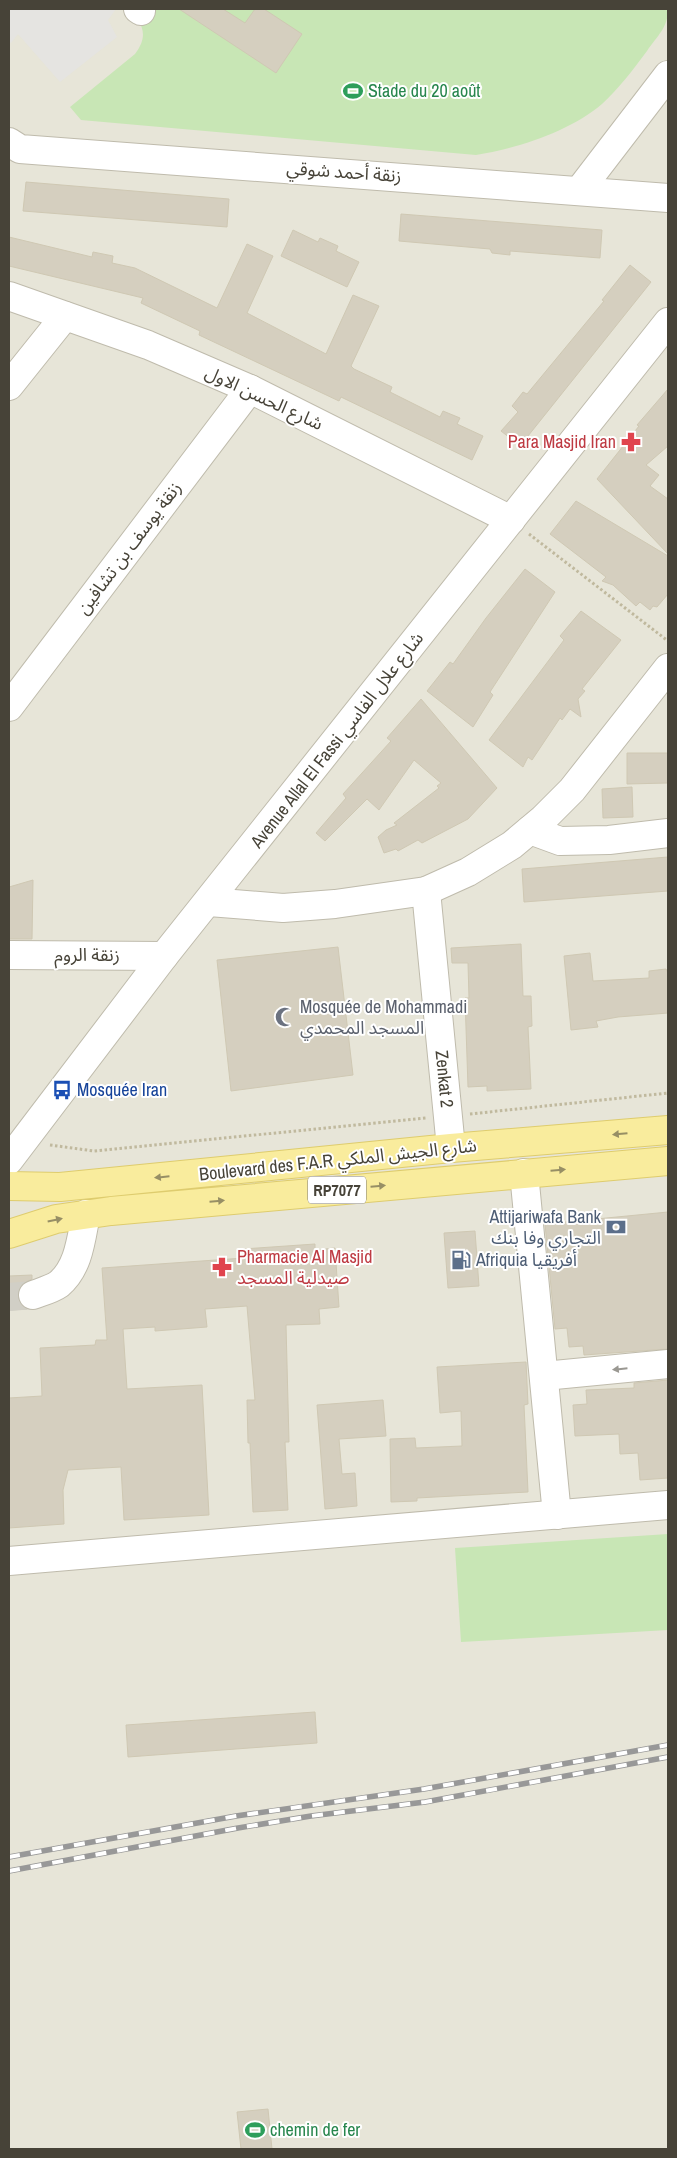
<svg xmlns="http://www.w3.org/2000/svg" width="677" height="2158" font-family="'Archivo Narrow','Noto Sans Arabic',sans-serif">
  <rect width="100%" height="100%" fill="#f4f2e9"/>
  <path fill="#e7e5d8" d="M9,9H668V2149H9Z"/>
  <path fill="#c8e6b5" d="M129,9H668C668,28 657,36 647,51C633,70 619,88 602,104C571,131 516,149 476,155L81,120L70,107L135,54C149,35 143,24 129,9Z
    M668,1534V1630L461,1642L455,1548Z"/>
  <path fill="#e5e4e1" d="M9,9H116L108,20L117,37L60,82L18,34L11,43L9,41Z"/>
  <path fill="#d5cfbf" stroke="#cfc8b3" d="M179,9H223L245,23L255,9H264L302,34L276,73Z
    M26,182L229,199L227,227L23,211Z
    M401,214L602,230L600,258L510,251V255L492,253L490,249L399,241Z
    M293,230L318,242L320,238L338,246L336,251L359,262L347,287L281,256Z
    M9,237L92,257L93,252L113,256L112,263L135,268L217,308L247,244L273,256L247,313L326,354L353,295L379,306L351,366L354,369L392,387L390,392L440,417L443,411L460,418L457,424L483,436L472,460L341,397L339,401L199,335L200,331L141,303L143,298L9,266Z
    M630,265L651,282L520,446L501,431L518,412L512,406L523,392L527,394L604,301L602,300Z
    M668,389V446L646,465L659,475L650,486L668,499V554L597,479L639,426L637,425Z
    M576,501L668,556V594L657,607L653,606L650,610L640,602L636,606L613,585L602,581L606,577L550,534Z
    M525,569L555,592L490,692L493,695L473,727L427,691L450,662L453,664L486,618Z
    M581,611L621,640L582,689L585,691L578,699L581,717L570,709L562,720L560,718L532,760L528,757L523,767L489,740L564,640L560,636Z
    M421,699L497,788L468,819L422,843L418,840L398,851L396,849L384,853L378,837L386,830L397,825L394,823L439,788L437,786L441,783L414,760L379,810L367,799L325,841L316,833L346,798L343,794L391,741L387,738Z
    M627,753H668V783L627,784Z
    M632,787L633,817L603,818L602,789Z
    M668,857V891L524,902L522,869Z
    M33,880L32,939H9V887Z
    M521,944L523,996H531L532,1026L528,1027L531,1089L487,1091V1086L468,1087L465,998H469L468,963H452L451,948Z
    M338,947L353,1075L231,1091L217,960Z
    M590,953L593,981L649,978V971L666,969L668,973V1013L618,1017L596,1021L598,1027L571,1030L564,956Z
    M668,1212V1349L584,1355L583,1346L569,1347L567,1328L555,1329L545,1224Z
    M475,1231L479,1286L448,1288L444,1233Z
    M315,1244V1250L335,1248L339,1307L319,1309L320,1324L286,1325L289,1442H285L288,1510L253,1512L250,1443H248L247,1400H255L247,1306L205,1309L207,1327L155,1331V1327L123,1329L127,1389L202,1385L209,1515L124,1520L121,1467L68,1470L63,1490L64,1524L9,1528V1398L42,1396L40,1348L95,1345L96,1340H107L102,1268L244,1258L243,1249Z
    M32,1275V1279L21,1285L18,1293L19,1301L27,1309L9,1310V1276Z
    M526,1362L528,1404L524,1405L528,1492L417,1498V1501L391,1502L390,1439L415,1438L416,1448L462,1446L461,1411L440,1413L437,1367Z
    M668,1380V1478L640,1480L638,1453L620,1454L619,1434L575,1436L573,1405L587,1404L586,1390L634,1388V1383Z
    M383,1400L386,1436L339,1439L342,1474L355,1473L357,1506L325,1509L317,1405Z
    M315,1712L317,1743L128,1757L126,1725Z
    M268,2109L272,2149H241L237,2112Z"/>
  <g fill="none" stroke-linecap="round" stroke-linejoin="round">
    <path stroke="#d1cfc6" stroke-width="28" stroke-dasharray="28 14" stroke-linecap="butt" d="M9,1297L33,1295"/>
    <defs>
      <g id="minor">
        <path d="M138,9L141,11"/>
        <path d="M9,142L20,149L668,198"/>
        <path d="M579,191L668,75"/>
        <path d="M9,296L148,345L250,389L511,520"/>
        <path d="M9,386L65,316"/>
        <path d="M9,707L250,389"/>
        <path d="M530,830L560,841L609,840L668,833"/>
        <path id="s1" d="M426,891L451,1148"/>
        <path d="M209,902L283,908L335,904L426,891L468,872L512,845L543,819L572,790L668,668"/>
        <path d="M9,955L164,956"/>
        <path d="M9,1160L164,956L668,322"/>
        <path d="M524,1173L557,1515"/>
        <path d="M33,1295C41,1292 52,1289 59,1284C79,1267 81,1239 86,1214"/>
        <path d="M544,1376L668,1364"/>
        <path d="M9,1561L668,1505"/>
      </g>
      <path id="major" d="M9,1186L60,1187L451,1148L668,1130
        M9,1234L56,1219L111,1211L668,1161"/>
    </defs>
    <use href="#minor" stroke="#bfbbac" stroke-width="30"/>
    <use href="#major" stroke="#decc6e" stroke-width="30"/>
    <path stroke="#c0b99e" stroke-width="3" stroke-dasharray="2.5 2.5" stroke-linecap="butt" d="M529,534L668,641
      M470,1114L668,1093
      M50,1145L94,1151L426,1118"/>
    <use href="#minor" stroke="#fff" stroke-width="28"/>
    <use href="#major" stroke="#f9ec9d" stroke-width="28"/>
    <defs>
      <path id="rail" d="M9,1857L236,1816L424,1789L668,1745
        M9,1871L238,1828L311,1816L425,1802L668,1757"/>
    </defs>
    <use href="#rail" stroke="#989898" stroke-width="5.5"/>
    <use href="#rail" stroke="#fff" stroke-width="4" stroke-dasharray="11" stroke-linecap="butt"/>
  </g>
  <defs><path id="oneway-solid" d="M-6-.8H1V-3.2L6.5 0L1 3.2V.8H-6Z" transform="scale(1.25)"/></defs>
  <g fill="#978f65">
    <use href="#oneway-solid" transform="translate(620 1134) rotate(175)"/>
    <use href="#oneway-solid" transform="translate(558 1170) rotate(-5)"/>
    <use href="#oneway-solid" transform="translate(162 1177) rotate(174)"/>
    <use href="#oneway-solid" transform="translate(378 1186) rotate(-5)"/>
    <use href="#oneway-solid" transform="translate(217 1201) rotate(-5)"/>
    <use href="#oneway-solid" transform="translate(55 1220) rotate(-12)"/>
  </g>
  <use fill="#9a9892" href="#oneway-solid" transform="translate(620 1369) rotate(174)"/>
  <defs>
    <symbol id="stadium-bare" viewBox="-9 -9 18 18"><path d="M0-5a6.5 5 0 1 0 0 10a6.5 5 0 1 0 0-10ZM-3.5-1.8h7v3.6h-7Z" fill="#2e9e5b" stroke="#fff" stroke-width="2.5" paint-order="stroke"/></symbol>
    <symbol id="pharmacy-bare" viewBox="-9 -9 18 18"><path d="M-2-6h4v4h4v4h-4v4h-4v-4h-4v-4h4Z" fill="#e0444e" stroke="#fff" stroke-width="2.5" paint-order="stroke"/></symbol>
    <symbol id="mosque-bare" viewBox="-9 -9 18 18"><path d="M3.5-4.9A6 6 0 1 0 3.5 4.9A5 5 0 1 1 3.5-4.9Z" fill="#6b7280" stroke="#fff" stroke-width="2.5" paint-order="stroke"/></symbol>
    <symbol id="bus-bare" viewBox="-9 -9 18 18"><path d="M-5-6H5V4H4V6H2V4H-2V6H-4V4H-5ZM-3.5-4V0h7V-4ZM-3.5 1.2v1.5H-2V1.2ZM2 1.2v1.5H3.5V1.2Z" fill="#1a4fb4" stroke="#fff" stroke-width="2.5" paint-order="stroke"/></symbol>
    <symbol id="bank-bare" viewBox="-9 -9 18 18"><path d="M-6-4H6V4H-6ZM0-2.3a2.3 2.3 0 1 0 0 4.6a2.3 2.3 0 1 0 0-4.6Z" fill="#5c6f8a" stroke="#fff" stroke-width="2.5" paint-order="stroke"/></symbol>
    <symbol id="fuel-bare" viewBox="-9 -9 18 18"><path d="M-5.5-6h7V0h2V4h1.3V-2.5L3-4.5l.8-.8L6-3V5H2.5V1h-1V6h-7ZM-4.2-4.7v3.2H.2V-4.7Z" fill="#5c6f8a" stroke="#fff" stroke-width="2.5" paint-order="stroke"/></symbol>
  </defs>
  <g fill-rule="evenodd">
    <use href="#stadium-bare" x="339" y="77" width="28" height="28"/>
    <use href="#pharmacy-bare" x="617" y="428" width="28" height="28"/>
    <use href="#mosque-bare" x="271" y="1003" width="28" height="28"/>
    <use href="#bus-bare" x="48" y="1076" width="28" height="28"/>
    <use href="#bank-bare" x="602" y="1213" width="28" height="28"/>
    <use href="#fuel-bare" x="447" y="1246" width="28" height="28"/>
    <use href="#pharmacy-bare" x="208" y="1253" width="28" height="28"/>
    <use href="#stadium-bare" x="241" y="2116" width="28" height="28"/>
  </g>
  <g text-anchor="middle" stroke-width="4" stroke-linejoin="round" paint-order="stroke">
    <rect fill="#fff" stroke="#7e7b74" stroke-width="1" x="308" y="1176.5" width="58" height="27" rx="4"/>
    <g font-size="16" font-weight="bold" fill="#474338">
      <text x="337" y="1196">RP7077</text>
    </g>
    <g font-size="18" fill="#27864d" stroke="#fff" text-anchor="start">
      <text x="368" y="97">Stade du 20 août</text>
      <text x="270" y="2136">chemin de fer</text>
    </g>
    <g font-size="18" fill="#474338" stroke="#fff">
      <text transform="translate(344 172) rotate(4)" y="6">زنقة أحمد شوقي</text>
      <text transform="translate(264 398) rotate(25)" y="6">شارع الحسن الاول</text>
      <text transform="translate(129 548) rotate(-53)" y="6">زنقة يوسف بن تشافين</text>
      <text transform="translate(337 740) rotate(-52)" y="6">Avenue Allal El Fassi شارع علال الفاسي</text>
      <text x="87" y="961">زنقة الروم</text>
      <text dy="6" stroke="none"><textPath href="#s1" startOffset="189">Zenkat 2</textPath></text>
      <text transform="translate(338 1160) rotate(-6)" y="6">Boulevard des F.A.R شارع الجيش الملكي</text>
    </g>
    <g font-size="18" fill="#be3a42" stroke="#fff" text-anchor="end">
      <text x="616" y="448">Para Masjid Iran</text>
      <text x="237" y="1263" text-anchor="start">Pharmacie Al Masjid<tspan x="237" dy="21">صيدلية المسجد</tspan></text>
    </g>
    <g font-size="18" fill="#5b616d" stroke="#fff" text-anchor="start">
      <text x="300" y="1013">Mosquée de Mohammadi<tspan x="300" dy="21">المسجد المحمدي</tspan></text>
    </g>
    <g font-size="18" fill="#164399" stroke="#fff" text-anchor="start">
      <text x="77" y="1096">Mosquée Iran</text>
    </g>
    <g font-size="18" fill="#4e5e75" stroke="#fff" text-anchor="end">
      <text x="601" y="1223">Attijariwafa Bank<tspan x="601" dy="21">التجاري وفا بنك</tspan></text>
      <text x="476" y="1266" text-anchor="start">Afriquia أفريقيا</text>
    </g>
  </g>
  <rect width="677" height="2158" fill="none" stroke="#474338" stroke-width="20"/>
</svg>
